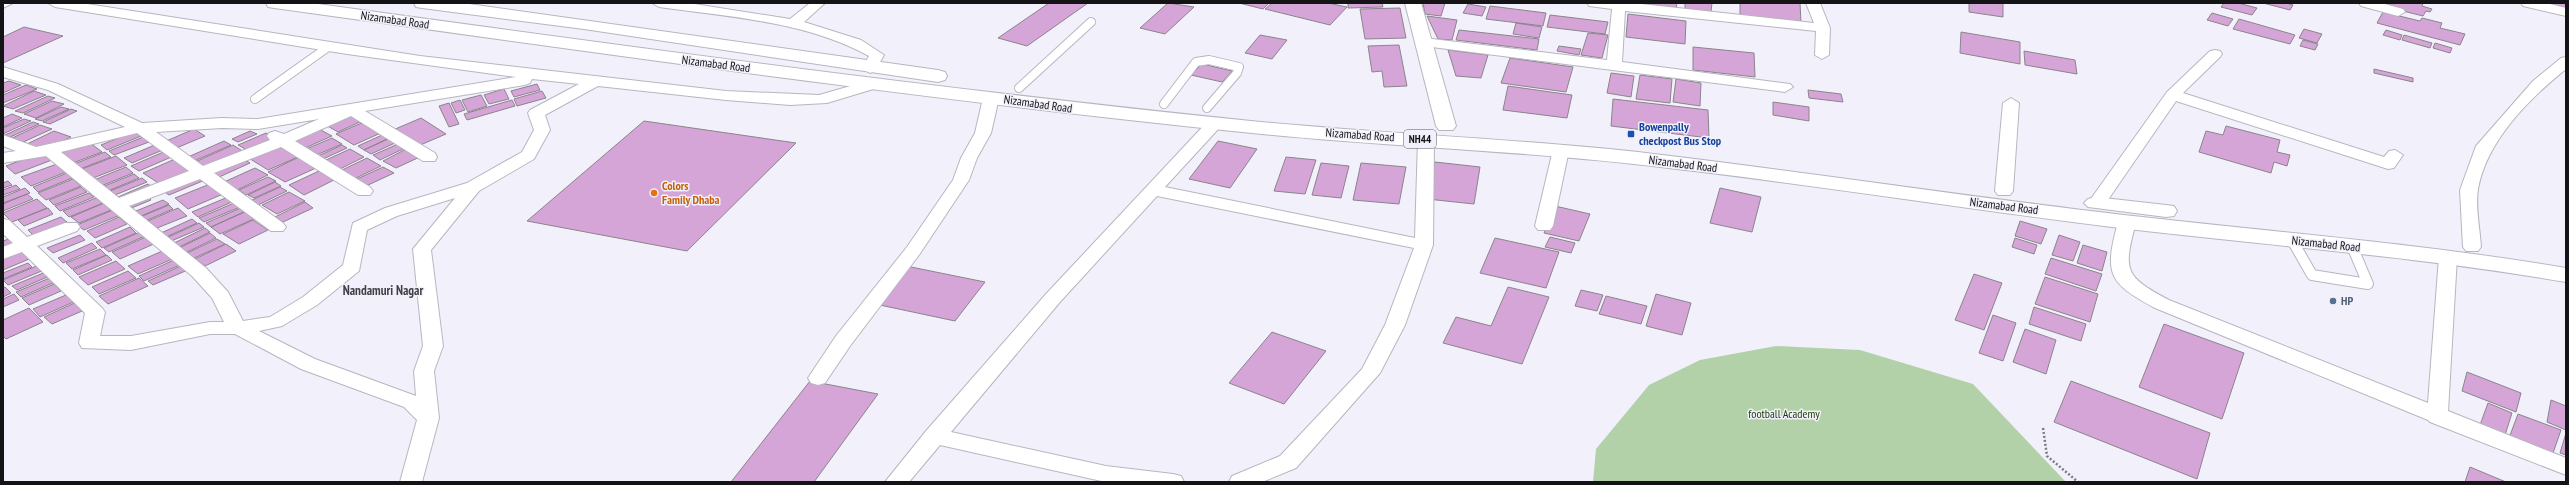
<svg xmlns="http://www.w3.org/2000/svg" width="2569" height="485" font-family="'PT Sans Narrow',sans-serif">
  <rect width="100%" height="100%" fill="#f2f1fb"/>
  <path fill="#b3d1a8" d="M1776,346L1860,350L1973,384L2066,482H1593L1596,449L1649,385L1700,360Z"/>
  <path fill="#d5a5d8" stroke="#8b848b" d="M1049,3H1088L1027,46L998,38Z
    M1168,3L1194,7L1165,34L1140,28Z
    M1239,3H1269L1263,9Z
    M1272,3H1328L1347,7L1330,25L1265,9Z
    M1348,3H1382L1383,7L1348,8Z
    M1423,3H1445L1441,16L1425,14Z
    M1627,3H1677L1676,9Z
    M1685,3H1712L1711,12L1685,9Z
    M1740,3H1800L1801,23L1740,16Z
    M1969,3H2003V17L1969,12Z
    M2224,3H2238L2257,8L2252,15L2221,7Z
    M2263,3H2286L2293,5L2290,10Z
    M2423,3L2422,6L2432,9L2430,12L2426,11L2423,16L2375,4Z
    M2532,3H2566V12Z
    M1468,4L1486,7L1482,16L1463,13Z
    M1490,6L1546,13L1543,26L1486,19Z
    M1400,8L1406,38L1365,39L1360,9Z
    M2383,12L2420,21L2422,18L2442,23L2440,28L2465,34L2460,45L2377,23Z
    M2212,13L2233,19L2228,26L2207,20Z
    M1628,14L1686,21L1685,44L1626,37Z
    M1550,15L1608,22L1605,34L1547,27Z
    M1427,16L1457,20L1452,40L1438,39Z
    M2239,19L2295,35L2290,44L2233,29Z
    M1516,23L1542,27L1539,38L1513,34Z
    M24,27L63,36L3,63V37Z
    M2304,29L2322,34L2317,43L2299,38Z
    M1459,30L1539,39L1537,50L1456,40Z
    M2386,30L2402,35L2400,40L2383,35Z
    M1961,32L2020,42V64L1960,53Z
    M1588,33L1608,35L1602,58L1581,55Z
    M1260,35L1287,40L1272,59L1245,53Z
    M2404,35L2432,43L2430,48L2402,40Z
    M2303,40L2318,44L2315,50L2300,46Z
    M2435,43L2452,48L2450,53L2433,48Z
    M1399,45L1407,86L1384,87L1382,71L1372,72L1368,46Z
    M1559,46L1581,49L1579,55L1557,51Z
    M1693,47L1754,53L1755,77L1693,70Z
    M1448,50L1488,55L1481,78L1456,76Z
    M2024,51L2075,60L2077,74L2025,65Z
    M1510,58L1573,67L1566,92L1501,83Z
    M1202,64L1232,71L1222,82L1191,75Z
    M2374,69L2413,78V82L2374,73Z
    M1611,73L1634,76L1631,97L1607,93Z
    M1640,75L1672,79L1670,103L1636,99Z
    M1676,79L1701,83L1700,106L1673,102Z
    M9,81L21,85L3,93V83Z
    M537,84L540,90L514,97L511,91Z
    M26,85L37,89L3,103V95Z
    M1508,86L1572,95L1567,118L1503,110Z
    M504,89L509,99L489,104L484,95Z
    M1808,90L1841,94L1843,102L1809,98Z
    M34,91L46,95L13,109L3,106Z
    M542,91L546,98L517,106L514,99Z
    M481,95L487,106L468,112L462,100Z
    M48,96L55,98L23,113L15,111Z
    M1613,99L1708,110L1709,138L1611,126Z
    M460,100L465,110L456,113L451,103Z
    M512,100L515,106L467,120L464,114Z
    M52,101L64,104L36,118L24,114Z
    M1773,102L1809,107V121L1773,115Z
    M449,103L459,124L449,127L439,106Z
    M61,107L69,109L42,121L35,119Z
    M71,109L77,111L50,124L43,122Z
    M350,112L364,120L338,132L324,124Z
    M12,114L22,118L3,127V118Z
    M421,118L446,134L418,146L393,130Z
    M24,119L31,121L3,134V128Z
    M644,121L796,143L687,251L527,221Z
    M33,122L39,124L8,138L3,136Z
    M364,122L383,132L354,145L336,134Z
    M40,125L52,129L21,143L10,139Z
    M2226,126L2280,140L2277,152L2290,155L2287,166L2274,162L2271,173L2199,152L2206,131L2223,135Z
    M317,128L332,136L305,148L290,140Z
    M194,129L205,136L174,149L164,142Z
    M54,131L71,137L44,150L27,144Z
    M136,131L141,136L107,150L101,145Z
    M250,131L257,134L238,142L232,139Z
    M266,133L279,140L251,152L238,145Z
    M382,135L389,138L364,150L358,146Z
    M143,137L149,142L114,155L109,151Z
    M332,138L342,144L314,156L304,150Z
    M388,139L395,143L371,154L364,150Z
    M224,141L231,145L194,161L188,157Z
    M1218,141L1257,149L1230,188L1189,179Z
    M89,142L102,152L70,164L58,154Z
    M157,144L165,149L132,163L124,158Z
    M275,144L298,157L268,170L247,157Z
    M398,144L405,148L380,160L373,155Z
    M233,145L244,152L207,169L195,162Z
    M342,145L347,148L321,160L316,157Z
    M408,148L422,156L396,168L383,161Z
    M350,149L364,157L340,169L326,160Z
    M168,150L176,155L139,171L131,166Z
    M43,152L52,160L15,174L6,166Z
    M105,152L111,157L80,169L74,164Z
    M116,156L127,165L93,178L82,169Z
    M241,157L250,163L217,178L208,172Z
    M299,157L316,168L285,182L268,172Z
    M1286,157L1316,160L1305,194L1274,191Z
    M367,158L381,166L354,179L340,171Z
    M175,159L195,172L163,186L143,173Z
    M1435,162L1480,167L1474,204L1427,199Z
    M1321,163L1349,166L1341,198L1312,195Z
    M1361,163L1406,167L1399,204L1353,200Z
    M57,164L66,172L31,186L21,177Z
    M126,167L133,173L101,186L94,180Z
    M383,167L394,173L366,186L355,180Z
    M255,168L268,175L237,190L224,182Z
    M319,171L334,180L304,195L289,185Z
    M67,173L72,178L38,192L33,187Z
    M134,174L139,178L108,191L102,187Z
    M199,175L205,180L169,195L162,190Z
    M268,177L276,181L246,195L239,190Z
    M142,178L147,182L115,195L110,191Z
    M73,179L81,186L46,200L38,193Z
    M8,181L12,185L3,188V183Z
    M275,182L281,186L254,198L248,195Z
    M148,184L153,188L122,200L118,197Z
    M210,184L223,194L188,209L175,198Z
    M16,185L20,189L3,195V190Z
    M81,187L87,192L54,205L49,200Z
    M280,187L287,191L256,206L250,201Z
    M25,188L30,193L3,203V197Z
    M1720,188L1761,197L1752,232L1710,223Z
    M289,192L305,201L277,214L262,205Z
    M89,193L94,197L60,211L55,206Z
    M27,194L33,199L3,211V204Z
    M147,196L151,200L129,209L125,205Z
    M228,197L234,201L198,217L192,212Z
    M96,198L103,203L69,217L63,211Z
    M37,199L47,208L12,222L3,213Z
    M163,200L169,204L141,216L136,211Z
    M305,202L313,208L283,222L275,217Z
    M104,203L111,210L79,223L71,217Z
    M234,203L240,207L204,222L199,218Z
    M169,205L173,209L145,221L140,217Z
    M1555,206L1590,214L1579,241L1544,233Z
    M243,207L248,210L211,227L206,223Z
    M48,208L53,214L24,226L18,220Z
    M178,208L187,216L157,228L148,221Z
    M113,210L120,215L84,230L77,225Z
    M247,211L256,218L220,234L211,227Z
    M61,217L68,223L35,237L28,230Z
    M119,217L127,224L95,238L87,231Z
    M192,219L197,223L166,237L161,233Z
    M253,220L268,230L239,244L223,234Z
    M2020,221L2047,229L2041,244L2015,236Z
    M199,223L204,227L169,242L164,239Z
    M130,227L136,233L102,248L96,242Z
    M205,228L210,232L177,248L172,244Z
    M140,232L145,236L109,252L104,248Z
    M210,233L216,238L185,253L179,248Z
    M80,235L85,240L53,253L47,248Z
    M2059,235L2080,242L2073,261L2052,255Z
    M148,236L156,243L120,259L112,252Z
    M14,237L20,242L3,249V241Z
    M1550,237L1575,243L1571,253L1545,247Z
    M1495,238L1559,252L1546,288L1480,273Z
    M2015,238L2037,245L2034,254L2012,247Z
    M217,239L225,244L192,259L185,254Z
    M92,243L97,248L63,263L58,258Z
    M226,244L236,251L205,266L195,259Z
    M2083,245L2107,252L2102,271L2077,263Z
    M27,249L34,257L3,270V259Z
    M100,249L106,255L72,269L66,263Z
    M167,249L177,257L138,274L128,266Z
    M107,255L112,260L78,275L73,270Z
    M2051,258L2102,274L2096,291L2045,274Z
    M176,259L182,264L144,281L139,276Z
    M116,261L125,269L88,285L79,277Z
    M28,263L32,267L3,279V273Z
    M185,264L190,269L153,285L148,281Z
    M39,265L44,270L8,285L3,280Z
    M906,266L985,282L955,321L875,304Z
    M48,271L52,275L17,290L12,286Z
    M128,271L136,278L99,294L92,287Z
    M1974,274L2002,283L1984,330L1955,320Z
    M52,277L57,281L21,297L16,292Z
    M2045,277L2098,294L2090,322L2035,304Z
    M139,278L148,286L108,304L99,296Z
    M54,284L61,291L29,305L22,298Z
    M5,287L11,293L3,297V288Z
    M1508,287L1549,297L1522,364L1443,343L1456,317L1491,326Z
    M1581,290L1603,295L1597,311L1575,306Z
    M73,292L80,299L40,317L33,309Z
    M14,294L19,300L3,307V299Z
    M1656,294L1691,303L1682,335L1646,326Z
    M1606,296L1647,306L1641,324L1599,314Z
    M81,300L89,308L52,324L44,317Z
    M2034,307L2086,324L2081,341L2029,324Z
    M29,308L43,322L6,339L3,336V320Z
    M1993,315L2016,323L2003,361L1979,353Z
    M2164,324L2244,353L2222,419L2139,387Z
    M2025,329L2056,340L2046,374L2013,362Z
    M1272,332L1326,351L1284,404L1229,383Z
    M2467,372L2521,393L2516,412L2462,391Z
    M810,381L878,394L814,482H731Z
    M2071,381L2210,433L2197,479L2054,422Z
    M2551,400L2566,406V430L2547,422Z
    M2488,403L2512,413L2505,435L2480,425Z
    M2518,414L2561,430L2552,456L2509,438Z
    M2566,433V455L2560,453Z
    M2470,467L2506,482H2465Z"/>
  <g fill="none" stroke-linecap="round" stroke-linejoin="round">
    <defs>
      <path id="lane-far1" d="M1019,88L1091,22
        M255,99L328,47
        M1164,104L1196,62L1209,60L1239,67L1237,73L1207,108"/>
      <path id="lane" d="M2292,240L2312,275L2368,284L2352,246"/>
      <path id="street" d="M3,3H13L3,8Z
        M48,3H81L420,56L726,91L819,95L875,79L883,84L880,87L827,103L790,105L726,100L598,86L545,115L550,130L534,159L479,191L431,250L443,346L434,371L439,418L422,482H400L417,420L404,407L301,369L235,334H210L131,350L82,348L79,343L85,313L22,252L3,259V247L13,243L3,234V219L9,220L27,237L65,223H77L80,227L77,231L37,246L102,308L105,312L100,336H131L210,322H224L212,298L192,276L46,156L3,163V153L16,151L3,146V135L36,147L125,127L48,90L3,77V67L58,84L142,123L222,118L258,119L516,77L347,54L55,7ZM532,79L579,84L530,110L528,113L534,130L522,152L467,183L385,208L353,223L343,265L303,297L270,317L243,321L228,292L206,268L129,206L200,179L271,231H283L286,227L283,223L214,173L281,147L358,195H370L373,191L370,187L295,141L351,116L423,161H435L437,157L435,153L365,111L525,85L530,83ZM319,119L284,134L275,131L269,133L267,136L270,140L203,166L156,132L222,128L258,129ZM137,133L189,171L119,198L61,152ZM455,198L413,249L423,346L414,371L416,396L315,359L259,331L282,326L317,305L359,271L367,230L397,216Z
        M652,3H688L790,19L810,3H825L804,22L861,40L884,55L875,71L870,73L862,68L869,56C805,21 730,17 659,7Z
        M1587,3H1632L1814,23L1806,3H1820L1830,28L1829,55L1822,59L1815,55L1816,31L1625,11L1622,62L1790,84L1793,87L1785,92L1424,46L1417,42L1424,38L1607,60L1612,9L1589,6Z
        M2359,3H2381L2403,9L2405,12L2398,16L2361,6Z
        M2521,3H2546L2566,8V16L2523,6Z
        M2215,50L2220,51L2222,54L2220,57L2183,93L2384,157L2389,151L2395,150L2403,155L2394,168L2388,169L2176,101L2103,207H2091L2088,203L2167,92L2210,51Z
        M2566,57V69C2529,99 2487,140 2478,189C2475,206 2480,229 2481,247L2478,251H2466L2463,247L2460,190L2476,146L2533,81L2561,58Z
        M991,93L999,98L991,133L977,158L969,180L919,255L850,346L825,383L818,385L811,383L808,378L836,336L907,247L953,180L961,158L975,133L983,98Z
        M2011,98L2019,103L2013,191L2010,195H1998L1995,191L2003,103Z
        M1215,118L1221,120L1223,123L1221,126L1165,187L1415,238L1418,139L1426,134L1434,139L1433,245L1405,325L1380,373L1296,468L1262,482H1229L1232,476L1280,456L1362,369L1385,325L1414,248L1157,196L1060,302L951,432L1106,466L1173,474L1181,476L1184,482H1106L940,445L909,482H885L926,431L1046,294L1209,120Z
        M1561,145L1569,150L1553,226L1550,230H1538L1535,226L1553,150Z
        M2127,217L2133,218L2136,222C2123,271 2124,276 2169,300L2428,403L2439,257L2442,253H2454L2457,257L2448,411L2566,458V475L2430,422L2428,420L2155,308C2108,283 2104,274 2118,222L2121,218Z"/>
      <path id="secondary" d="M1405,3H1421L1456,126L1453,130H1439L1436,126Z"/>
      <path id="highway" d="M266,3H311C624,46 937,89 1251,121C1380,134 1509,138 1638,152C1800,171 1962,196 2124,215C2272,232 2419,243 2566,268V282C2421,257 2275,246 2128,229C1963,209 1799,182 1634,164C1507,150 1379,146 1252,133C925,100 600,53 274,8L268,7Z
        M414,3H462L938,70L945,72L947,76L945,80L938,82L584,29L422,8L416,7Z
        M2095,197L2166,205L2174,206L2177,211L2174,216L2166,217L2088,207L2084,203L2088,199Z"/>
    </defs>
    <use href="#lane-far1" stroke="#b7b6bf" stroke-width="10"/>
    <use href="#lane" stroke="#b7b6bf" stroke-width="12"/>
    <use href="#street" stroke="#b7b6bf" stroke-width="2"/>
    <use href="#secondary" stroke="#b7b6bf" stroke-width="2"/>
    <use href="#highway" stroke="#b7b6bf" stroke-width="2"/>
    <path stroke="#7b7b81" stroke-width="2.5" stroke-dasharray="2 2" stroke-linecap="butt" d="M2043,428L2047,456L2078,482"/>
    <use href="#lane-far1" stroke="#fff" stroke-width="8"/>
    <use href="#lane" stroke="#fff" stroke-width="10"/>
    <use href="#street" fill="#fff" fill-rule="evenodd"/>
    <use href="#secondary" fill="#fff" fill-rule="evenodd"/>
    <use href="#highway" fill="#fff" fill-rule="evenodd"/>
  </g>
  <rect fill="#1a4fb4" stroke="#f2f1fb" stroke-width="1.5" x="1627" y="130" width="8" height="8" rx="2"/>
  <circle fill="#e8710a" stroke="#f2f1fb" stroke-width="1.5" cx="654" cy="193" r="4"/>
  <circle fill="#5c6f8a" stroke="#f2f1fb" stroke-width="1.5" cx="2333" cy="301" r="4"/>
  <g text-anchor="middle" stroke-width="3" stroke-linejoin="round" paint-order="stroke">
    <rect fill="#f2f1fb" stroke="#57565b" stroke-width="1" x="1404" y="130" width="32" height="18" rx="3"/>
    <g font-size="11" font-weight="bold" fill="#141417">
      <text x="1420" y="143">NH44</text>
    </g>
    <g font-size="12" fill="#141417" stroke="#f2f1fb">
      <text transform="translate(395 20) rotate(8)" y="4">Nizamabad Road</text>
      <text transform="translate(716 64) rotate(7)" y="4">Nizamabad Road</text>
      <text transform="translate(1038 104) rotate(8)" y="4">Nizamabad Road</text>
      <text transform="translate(1360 135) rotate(4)" y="4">Nizamabad Road</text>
      <text transform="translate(1683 164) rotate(7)" y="4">Nizamabad Road</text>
      <text transform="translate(2004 206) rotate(7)" y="4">Nizamabad Road</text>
      <text transform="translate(2326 244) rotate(6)" y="4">Nizamabad Road</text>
    </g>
    <g font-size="12" font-weight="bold" fill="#164399" stroke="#f2f1fb" text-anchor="start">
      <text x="1639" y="131">Bowenpally<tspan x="1639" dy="14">checkpost Bus Stop</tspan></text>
    </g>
    <g font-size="12" font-weight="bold" fill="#c56008" stroke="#f2f1fb" text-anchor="start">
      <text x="662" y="190">Colors<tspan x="662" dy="14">Family Dhaba</tspan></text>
    </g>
    <g font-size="12" font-weight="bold" fill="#4e5e75" stroke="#f2f1fb" text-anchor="start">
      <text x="2341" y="305">HP</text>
    </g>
    <g font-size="12" fill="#163c01" stroke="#f2f1fb">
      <text x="1784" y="418">football Academy</text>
    </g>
    <g font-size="13" font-weight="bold" fill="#404047" stroke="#f2f1fb">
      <text x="383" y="295">Nandamuri Nagar</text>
    </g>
  </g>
  <rect width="2569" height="485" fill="none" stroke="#141417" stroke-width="8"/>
</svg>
